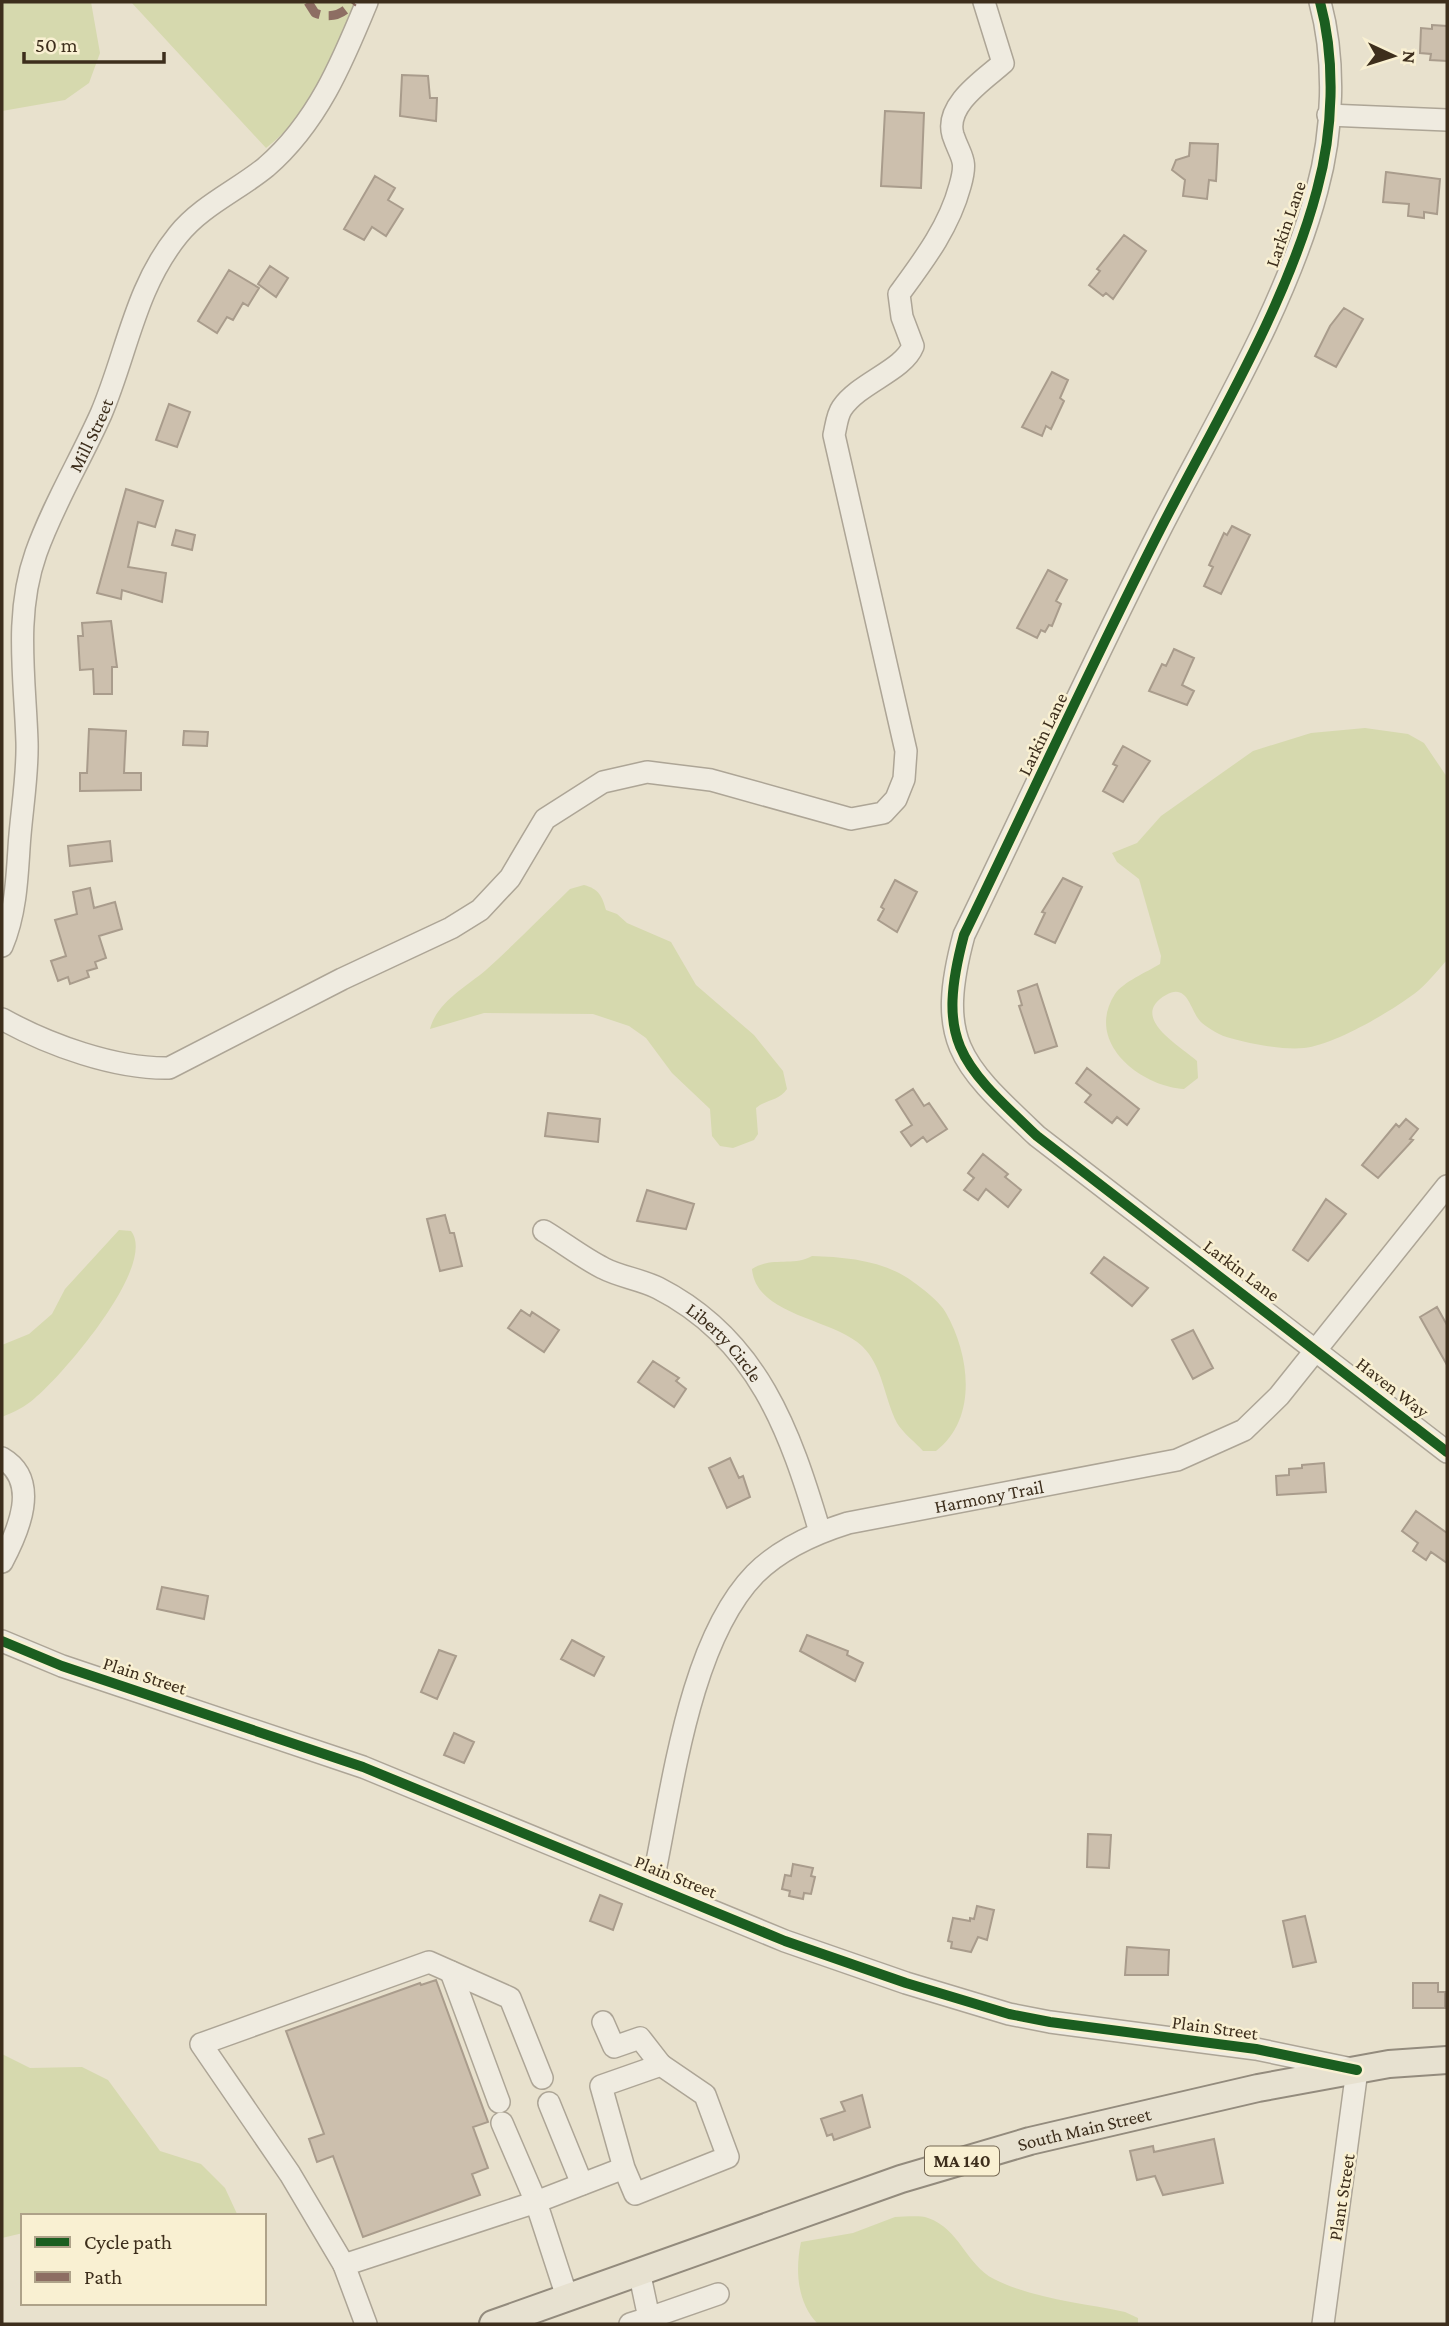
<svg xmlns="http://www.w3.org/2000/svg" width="1449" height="2326" font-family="'Crimson Pro',serif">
  <rect width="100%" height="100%" fill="#e8e1cd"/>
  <path fill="#d6d9ae" d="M2,2H91L100,53L89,83L65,100L2,111Z
    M131,2H359C335,52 312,114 266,148Z
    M1365,728L1408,734L1424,743L1447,777V960C1437,971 1426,985 1414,994C1390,1012 1334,1045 1304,1048C1282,1050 1251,1044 1230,1038C1221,1036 1209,1029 1202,1023C1190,1013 1189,982 1166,995C1127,1017 1182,1047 1197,1061L1198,1078L1184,1089C1140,1086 1084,1042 1115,994C1123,982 1147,972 1160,964L1161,956L1139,879L1117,862L1112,853L1137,843L1161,816L1253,751L1311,733Z
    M584,885C599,889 602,896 606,910L617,914L627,923L671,942L696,985L754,1035L783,1071L787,1089C779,1101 767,1099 756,1108L758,1134L754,1140L733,1148L720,1146L712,1136L710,1109L672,1073L646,1038L629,1026L593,1014L484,1013L430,1029C437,1002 466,987 486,970C515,944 542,916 570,889Z
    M119,1230L131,1231C158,1265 62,1376 35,1398C25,1407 14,1412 2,1417V1345L29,1334L52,1314L65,1289Z
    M812,1256C843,1257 879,1260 906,1277C918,1285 940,1301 946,1313C970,1355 978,1419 936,1451H923C915,1442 903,1433 897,1423C884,1398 883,1366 862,1346C833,1318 756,1316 752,1269C772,1256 793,1267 812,1256Z
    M2,2054L30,2068L82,2067L108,2080L160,2151L201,2164L225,2188L238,2216H23V2233L2,2238Z
    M895,2217C905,2217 919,2215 928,2218C960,2229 966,2265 994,2279C1033,2299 1083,2303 1125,2312L1138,2318V2324H818C797,2303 795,2270 801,2242L853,2233Z"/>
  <path fill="#ccbfad" stroke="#a99c8c" stroke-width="2" d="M1432,25L1447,26V61L1430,60L1431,54L1420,53L1421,28L1432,29Z
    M402,75L428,76L430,98H437L436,121L400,116Z
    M885,111L924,113L921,188L881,186Z
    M1190,143L1218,144L1216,181L1209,180L1207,199L1183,196L1185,180L1172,170L1176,160L1189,156Z
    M1386,172L1440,179L1437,214L1424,212V218L1408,216L1409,204L1383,202Z
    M375,176L395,188L388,200L403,209L386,236L372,227L364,240L344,229Z
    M1124,235L1146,251L1113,299L1106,293L1103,296L1089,285L1100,271L1097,269Z
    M270,266L288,278L276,297L258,284Z
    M229,270L259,288L248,306L243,303L233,320L227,317L217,333L198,321Z
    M1344,308L1363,319L1336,367L1315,356L1330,326Z
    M1052,372L1068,380L1060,398L1064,401L1051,429L1046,426L1042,436L1022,427Z
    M169,404L190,412L177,447L156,440Z
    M126,489L163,501L155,527L138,522L128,567L166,573L162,602L122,590L121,599L97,593Z
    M1232,526L1250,535L1221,594L1204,586L1213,567L1209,565L1224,533L1227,535Z
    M176,530L195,535L192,550L172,545Z
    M1048,570L1067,580L1056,601L1061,604L1052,626L1049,625L1045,632L1041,630L1037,638L1017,628Z
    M111,621L117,667H112V694H94L93,669L80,670L78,636H83L82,623Z
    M1174,649L1194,658L1182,685L1194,691L1187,705L1149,691L1162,664L1166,666Z
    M89,729L126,731L124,773H141V790L80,791V773H87Z
    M184,731L208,732L207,746L183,745Z
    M1123,746L1150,761L1123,802L1103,791L1117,766L1113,764Z
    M110,841L112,861L70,866L68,846Z
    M1063,878L1082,887L1055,943L1035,934L1045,913L1042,912Z
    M895,880L917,892L897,932L878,920L884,909L881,907Z
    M90,888L94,908L115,902L122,929L99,936L106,958L95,962L97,968L87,971L89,977L70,984L68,977L58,981L51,961L66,956L55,920L77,914L73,892Z
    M1037,984L1057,1046L1035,1053L1019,1006L1022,1005L1018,991Z
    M1087,1068L1139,1109L1127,1125L1117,1117L1112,1123L1085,1102L1091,1095L1076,1083Z
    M913,1089L924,1106L929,1103L947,1129L927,1142L923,1137L911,1146L901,1132L912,1125L896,1100Z
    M548,1113L600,1119L598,1142L545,1136Z
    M1406,1119L1418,1129L1410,1139L1413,1140L1378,1178L1362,1165L1396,1124L1399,1127Z
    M983,1154L1008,1174L1005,1177L1021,1190L1008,1207L986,1189L978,1200L964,1190L974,1178L968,1173Z
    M647,1190L694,1204L686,1229L637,1221Z
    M1326,1199L1346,1214L1308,1261L1293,1250Z
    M445,1215L450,1233H454L462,1266L440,1271L427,1219Z
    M1104,1257L1148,1288L1132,1306L1091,1273Z
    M1437,1307L1447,1325V1365L1420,1317Z
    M521,1310L530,1316L532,1312L559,1330L544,1352L508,1328Z
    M1193,1330L1213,1368L1193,1379L1172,1340Z
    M653,1361L679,1378L676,1381L686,1389L674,1407L638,1382Z
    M730,1458L739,1478L743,1476L750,1497L727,1508L709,1468Z
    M1324,1463L1326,1492L1277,1495L1276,1476L1289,1475V1469L1302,1468V1465Z
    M1416,1511L1447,1533V1563L1431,1552L1426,1560L1413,1551L1418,1543L1402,1531Z
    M162,1587L208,1596L204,1619L157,1609Z
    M807,1635L848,1651L847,1655L863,1663L855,1681L800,1651Z
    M572,1640L604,1657L594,1676L561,1659Z
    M439,1650L456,1656L437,1699L421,1692Z
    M454,1733L474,1742L464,1763L444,1755Z
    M1088,1834L1111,1835L1109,1868L1087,1867Z
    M793,1864L813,1868L811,1876L815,1877L811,1894L804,1893L803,1899L789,1896L790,1891L782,1889L785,1875L791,1876Z
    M600,1895L622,1904L613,1930L590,1921Z
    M977,1906L994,1910L987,1940L978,1937L971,1952L951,1948L952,1942L948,1941L953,1918L970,1921V1918L974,1919Z
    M1305,1916L1316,1962L1293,1967L1283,1921Z
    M1127,1947L1169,1950L1168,1975H1125Z
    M436,1980L488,2122L473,2127L488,2168L472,2174L480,2195L363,2237L333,2156L317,2162L309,2139L324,2134L286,2031L420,1983L421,1985Z
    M1413,1983H1438V1992H1445V2008H1413Z
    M862,2095L870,2127L834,2140L832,2134L827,2136L821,2119L845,2111L841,2102Z
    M1214,2139L1223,2183L1163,2195L1155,2176L1137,2180L1130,2151L1153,2146L1154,2152Z"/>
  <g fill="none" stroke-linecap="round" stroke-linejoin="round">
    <defs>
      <g id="minor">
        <path d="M1320,2C1336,61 1333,132 1317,190C1287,304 1216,421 1162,526C1093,661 1030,799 964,935C935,1043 961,1064 1037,1136L1447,1452"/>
        <path d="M1328,115L1447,120"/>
        <path id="s1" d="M2,946C15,916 17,881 19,848C21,813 28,777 27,742C25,678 14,615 36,553C53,505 80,461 101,414C127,353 135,288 178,235C201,206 238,190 266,167C317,123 342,63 367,2"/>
        <path d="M2,1019C49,1045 115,1069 169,1068L342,979L451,928L480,910L510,878L545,819L603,782L647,772L711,780L851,819L883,813L896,799L904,779L906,751L834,435C836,427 837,415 842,408C860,382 903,371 913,346L902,317L899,294C924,260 949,227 960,186C968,158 961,159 953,135C944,105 985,79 1003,63L984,2"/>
        <path id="s2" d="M544,1231C564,1243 583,1258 603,1268C620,1277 640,1279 658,1288C758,1339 790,1431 820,1532"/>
        <path d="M2,1458C41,1481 18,1532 2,1562"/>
        <path d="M2,1641L62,1666L363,1767L785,1941L906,1983L1009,2014L1050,2022L1256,2049L1357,2070L1323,2324"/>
        <path id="s3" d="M652,1886C672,1793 688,1643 755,1574C779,1550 816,1533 848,1523L1177,1460L1244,1430L1279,1396L1447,1186"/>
        <path d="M451,1972L499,2102"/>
        <path d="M603,2022L614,2047L640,2038L661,2065"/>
        <path d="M549,2103L582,2184"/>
        <path d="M502,2123L536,2202L624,2168L635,2194L728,2157L705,2095L661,2065L601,2086L624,2168"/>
        <path d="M344,2265L290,2174L201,2044L429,1962L510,1998L542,2078"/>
        <path d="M649,2318L718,2294"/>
        <path d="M366,2324L344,2265L536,2202L567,2297"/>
        <path d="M630,2324L649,2318L639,2271"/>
      </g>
      <g id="major">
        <path id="s4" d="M493,2324L901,2179L1030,2141L1258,2088L1389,2064L1447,2060"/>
      </g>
    </defs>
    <use href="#minor" stroke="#ada596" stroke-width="24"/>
    <use href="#major" stroke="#938b7d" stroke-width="30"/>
    <use href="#minor" stroke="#efebe0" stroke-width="21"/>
    <use href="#major" stroke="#e7e1d0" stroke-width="26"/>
    <path stroke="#8d6e63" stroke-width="9" stroke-dasharray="18 9" stroke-linecap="butt" d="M308,2L315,13C331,19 343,15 353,2"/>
    <defs>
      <path id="cycleway" d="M1320,2C1336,61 1333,132 1317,190C1287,304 1216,421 1162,526C1093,661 1030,799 964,935C935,1043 961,1064 1037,1136L1447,1452
        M2,1641L62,1666L363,1767L785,1941L906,1983L1009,2014L1050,2022L1256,2049L1357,2070"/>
    </defs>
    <use href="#cycleway" stroke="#f9f0d2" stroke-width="15"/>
    <use href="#cycleway" stroke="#1b5e20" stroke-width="10"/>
  </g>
  <g text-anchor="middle" stroke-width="5" stroke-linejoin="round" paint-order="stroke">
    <rect fill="#f9f0d2" stroke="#756853" stroke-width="2" x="925" y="2146.5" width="74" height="29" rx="5"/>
    <g font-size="18" font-weight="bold" fill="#3d2e1c">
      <text x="962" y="2167">MA 140</text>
    </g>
    <g font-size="19" fill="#3d2e1c" stroke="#f9f0d2">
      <text transform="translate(1285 224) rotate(-71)" y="7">Larkin Lane</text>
      <text dy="7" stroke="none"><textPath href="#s1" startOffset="527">Mill Street</textPath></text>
      <text transform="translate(1042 734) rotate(-64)" y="7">Larkin Lane</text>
      <text transform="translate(1242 1270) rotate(37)" y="7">Larkin Lane</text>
      <text dy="7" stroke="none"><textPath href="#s2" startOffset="215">Liberty Circle</textPath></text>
      <text transform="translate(1393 1387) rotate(38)" y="7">Haven Way</text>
      <text dy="7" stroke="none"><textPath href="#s3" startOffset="583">Harmony Trail</textPath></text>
      <text transform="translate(145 1675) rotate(18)" y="7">Plain Street</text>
      <text transform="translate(676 1876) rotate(22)" y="7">Plain Street</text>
      <text transform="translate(1215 2027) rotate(8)" y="7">Plain Street</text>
      <text dy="7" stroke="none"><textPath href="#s4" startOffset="623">South Main Street</textPath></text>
      <text transform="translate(1341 2197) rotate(-81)" y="7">Plant Street</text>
    </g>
  </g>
  <rect width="1449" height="2326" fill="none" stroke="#3d2e1c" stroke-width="7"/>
  <rect x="21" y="2214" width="245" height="91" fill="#f9f0d2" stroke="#aea289" stroke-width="2"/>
  <rect x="35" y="2237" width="35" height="10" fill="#1b5e20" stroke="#aea289" stroke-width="2"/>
  <text x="84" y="2249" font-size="21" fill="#3d2e1c">Cycle path</text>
  <rect x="35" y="2272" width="35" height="10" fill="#8d6e63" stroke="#aea289" stroke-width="2"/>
  <text x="84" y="2284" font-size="21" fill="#3d2e1c">Path</text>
  <g transform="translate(1393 56) rotate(94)" stroke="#f9f0d2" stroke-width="5" paint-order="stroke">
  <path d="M0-5L12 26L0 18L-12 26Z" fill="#3d2e1c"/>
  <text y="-10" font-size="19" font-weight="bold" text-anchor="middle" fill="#3d2e1c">N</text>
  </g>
  <path d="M24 52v10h140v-10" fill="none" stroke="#3d2e1c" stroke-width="3.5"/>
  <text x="35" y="52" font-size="21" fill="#3d2e1c" stroke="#f9f0d2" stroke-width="5" paint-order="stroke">50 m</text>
</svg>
